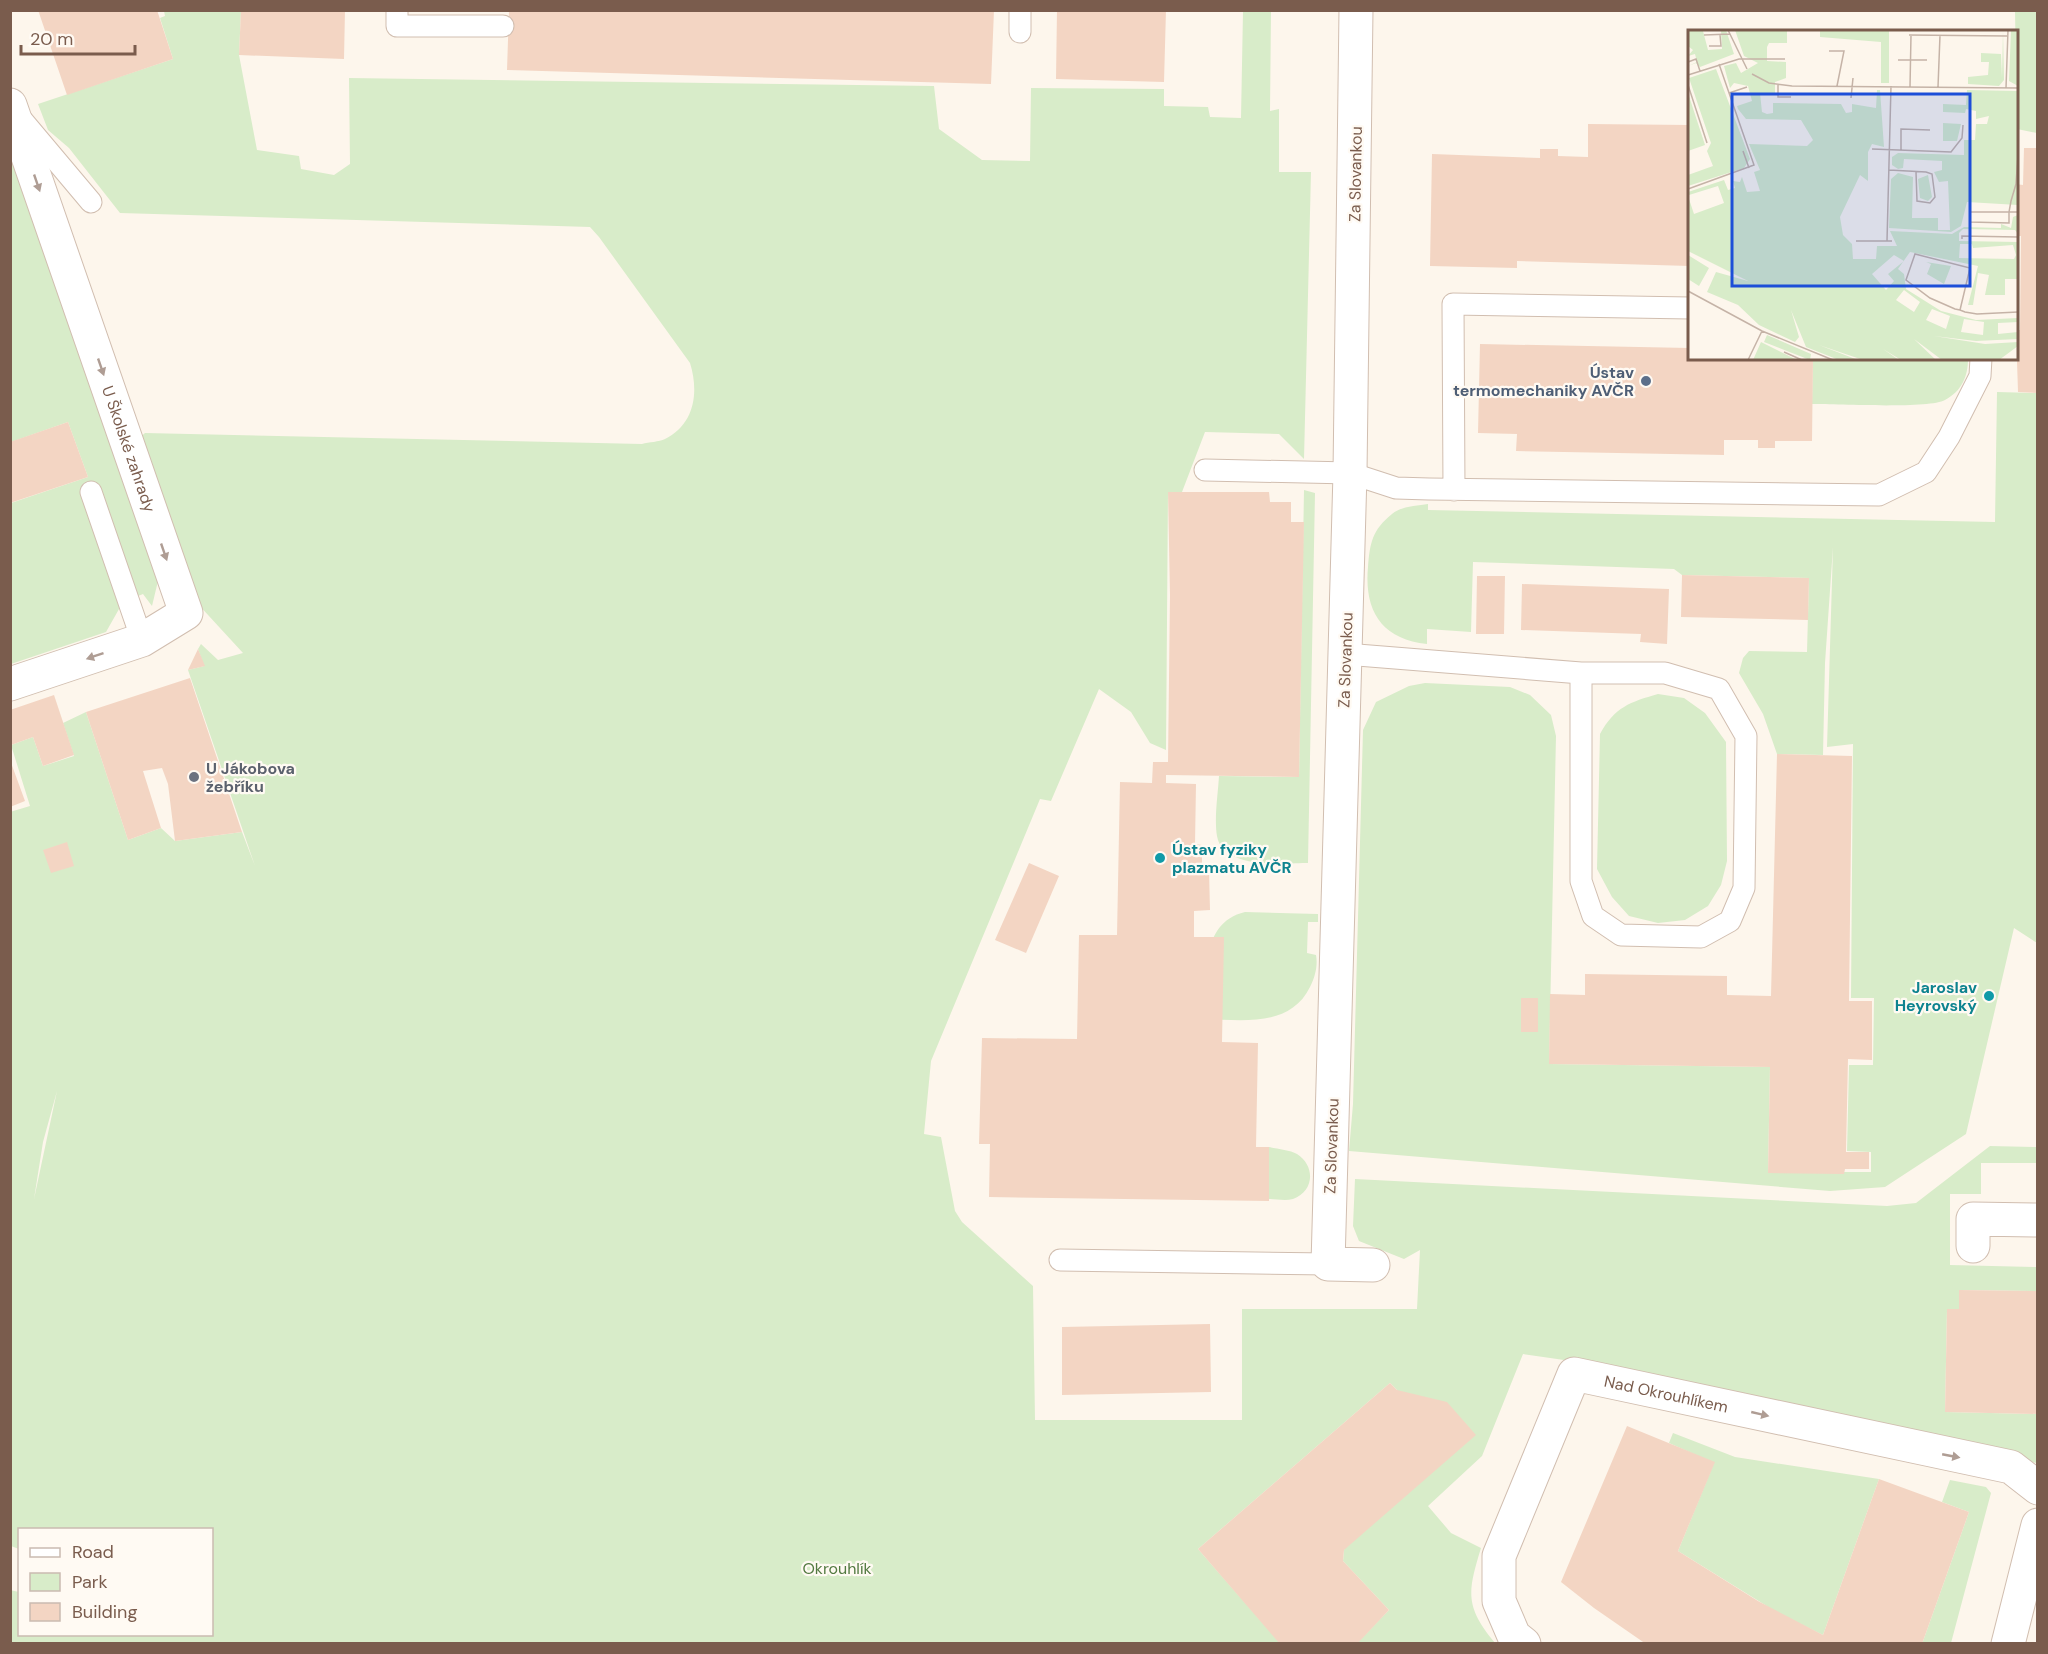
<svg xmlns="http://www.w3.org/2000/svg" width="2048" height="1654" font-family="'DM Sans',sans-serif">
  <rect width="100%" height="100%" fill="#fdf6ec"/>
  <path fill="#d8ecc9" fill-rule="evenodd" d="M164,11H241L239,55L257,150L299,156L301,169L334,175L350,164L349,78L934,86L939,129L982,160L1030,161L1031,88L1164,89V106L1208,107L1210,117L1241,118L1243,11H1271L1270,111L1279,109V172H1311L1304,459L1279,434L1205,432L1182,492H1168L1166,750L1150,743L1131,712L1099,689L1051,801L1040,799L931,1061L924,1134L941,1137L955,1211L962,1222L1033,1286L1035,1420H1242V1309H1417L1420,1250L1404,1259L1359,1241L1353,1226L1355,1179L1887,1206L1916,1203L1990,1146L2037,1147V1163H1981V1194H1950V1265L2037,1267L2038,1291L1959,1290V1309H1947L1945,1412L2037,1414V1463L1578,1362L1523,1354L1482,1456L1428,1506L1451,1533L1481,1548C1468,1591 1464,1606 1495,1643H1357L1389,1610L1343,1561L1344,1550L1397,1390L1390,1383L1198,1549L1280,1643L11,1644L10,1590L19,1592L20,1634H212V1530H20L19,1549L11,1546L10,812L30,806L11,745L33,737L43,766L74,756L63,723L86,712L128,840L161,828L175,841L242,832L255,866L188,670L204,666L198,649L201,644L218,660L243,653L197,603L138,439L145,433L642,444C649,442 659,442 665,439C695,424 699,392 690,363L599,237L590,227L120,213L69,148L48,130L38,104L173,59L160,18L165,16ZM57,1091L34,1199L43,1142Z
    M2015,11H2037V133L2017,129Z
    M10,147L158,581L152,606L143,594L123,602L106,632L11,664V503L88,477L68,422L11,442Z
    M1813,359H1968C1968,376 1962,391 1945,400C1929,409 1837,404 1812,404Z
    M1997,392L2037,393V943L2014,928L1966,1134L1885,1187L1830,1191L1349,1151L1353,1104L1363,730L1376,702L1409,686L1425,683L1510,687L1530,695L1551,715L1556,736L1549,1064L1770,1067L1768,1172H1871V1152L1847,1151L1849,1065H1873L1874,998H1851L1853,744L1827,747L1833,547L1825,663L1823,755L1777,754L1763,714L1739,673L1743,658L1749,651L1807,652L1809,578L1682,575L1674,569L1473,562L1471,632L1427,629V644C1381,639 1364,610 1368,567C1370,543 1372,530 1392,514C1401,506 1417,506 1428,504V510L1995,522Z
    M1304,490L1315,493L1308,863C1284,863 1223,870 1217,836C1214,818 1218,794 1219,776L1299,777Z
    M1658,694L1684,698L1705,713L1726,742L1727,861L1721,885L1708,906L1685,920L1658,923L1629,916L1612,897L1597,869L1600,734C1615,707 1630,702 1658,694Z
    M1245,912L1318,914V922H1308L1307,953L1316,955C1318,966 1315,977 1310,987C1290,1028 1241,1020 1204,1019C1206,983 1198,923 1245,912Z
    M1269,1147C1278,1149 1290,1150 1297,1154C1316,1166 1314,1192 1293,1199C1285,1201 1276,1199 1269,1199Z
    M1673,1433L1735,1457L1879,1479L1823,1635L1778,1613L1678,1551L1714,1463L1669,1443Z
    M1950,1480L1986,1487L1991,1493L1951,1643L1922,1644L1969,1512L1942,1502Z"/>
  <path fill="#f3d5c3" d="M38,10H157L173,59L67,95Z
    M241,10H345L344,59L239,55Z
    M509,10H994L991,84L507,70Z
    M1057,10H1166L1164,82L1056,79Z
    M1588,124L1690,125V266L1517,261V268L1430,266L1432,154L1540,158V149H1558V156L1588,157Z
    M2024,148H2038V393L2018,392L2016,330H2020L2021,236H2016V184L2023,185Z
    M1480,344L1690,348V358H1813L1812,441H1775V448H1758V440H1724V455L1516,451L1517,434L1478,433Z
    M68,422L88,477L10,503V442Z
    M1168,492H1269L1270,502H1291V522H1304L1299,777L1166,775V783L1196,784L1195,844L1202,845V870H1209L1210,910L1194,911V937H1224L1222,1042L1258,1043L1256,1147H1269V1201L989,1197L990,1144H979L982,1038L1077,1039L1079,935H1117L1120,782L1152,783L1153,762H1168L1170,595Z
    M1682,575L1809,578L1808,620L1681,617Z
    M1477,576H1505L1504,634H1476Z
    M1522,584L1669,589L1667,644L1640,642L1641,634L1521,630Z
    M198,649L205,666L188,670Z
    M190,678L242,832L175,841L168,784L162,768L143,771L161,828L128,840L86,712Z
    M54,695L74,755L43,766L33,737L11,745L10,710Z
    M1777,754L1852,756L1849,1001H1872V1060L1848,1059L1846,1152H1869V1169H1845L1844,1174L1768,1173L1770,1067L1549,1064L1550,994L1585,995V974L1727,976V995L1771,996Z
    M10,760L25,801L10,807Z
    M67,842L74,866L51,873L43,850Z
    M1029,863L1059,876L1026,953L995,940Z
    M1521,998H1538V1032H1521Z
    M1959,1290L2038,1291V1414L1945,1412L1947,1309H1959Z
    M1210,1324L1211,1392L1062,1395V1327Z
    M1390,1383L1397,1390L1447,1402L1476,1435L1344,1550L1343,1561L1389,1610L1357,1644H1280L1198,1549Z
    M1627,1426L1715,1462L1678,1551L1758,1601L1823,1635L1879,1479L1969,1512L1922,1644H1646L1594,1608L1561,1582Z"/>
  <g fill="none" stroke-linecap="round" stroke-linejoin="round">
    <defs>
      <path id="service" d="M397,10V26H503
        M1020,10V32
        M22,120L91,202
        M1205,470L1350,473L1396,488L1429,489L1879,495L1926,472L1949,437L1980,376L1981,358
        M1454,490L1453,304L1690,308
        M91,492L142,640
        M1345,654L1581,673H1665L1719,689L1746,736L1744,888L1730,921L1701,937L1621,935L1593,916L1581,881V673
        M1060,1260L1328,1264"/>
      <g id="minor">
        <path d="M1356,10L1350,473L1328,1264L1373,1265"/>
        <path id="s1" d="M10,105L186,613L142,640L10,684"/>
        <path d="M1973,1246V1219L2038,1220"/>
        <path id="s2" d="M1524,1644L1514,1636L1499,1601V1556L1574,1374L2011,1467L2038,1488"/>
        <path d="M2008,1644L2038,1525"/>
      </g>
    </defs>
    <use href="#service" stroke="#d1beb0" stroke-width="23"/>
    <use href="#minor" stroke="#d1beb0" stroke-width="35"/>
    <use href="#service" stroke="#fff" stroke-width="21"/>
    <use href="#minor" stroke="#fff" stroke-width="33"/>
  </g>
  <defs><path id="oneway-solid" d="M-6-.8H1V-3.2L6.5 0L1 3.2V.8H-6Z" transform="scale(1.5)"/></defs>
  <g fill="#af9d94">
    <use href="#oneway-solid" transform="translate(37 183) rotate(71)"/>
    <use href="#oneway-solid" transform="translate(101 367) rotate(71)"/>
    <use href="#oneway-solid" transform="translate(164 552) rotate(71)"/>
    <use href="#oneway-solid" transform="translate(95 656) rotate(161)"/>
    <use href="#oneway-solid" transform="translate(1760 1414) rotate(13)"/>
    <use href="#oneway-solid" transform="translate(1951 1456) rotate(11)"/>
  </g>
  <circle fill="#5c6f8a" stroke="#fffaf3" stroke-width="2" cx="1646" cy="381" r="6"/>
  <circle fill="#6b7280" stroke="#fffaf3" stroke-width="2" cx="194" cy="777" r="6"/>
  <g fill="#0f9aa8" stroke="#fffaf3" stroke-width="2">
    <circle cx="1160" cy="858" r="6"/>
    <circle cx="1989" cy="996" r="6"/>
  </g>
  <g text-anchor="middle" stroke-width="4.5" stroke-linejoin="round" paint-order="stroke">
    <g font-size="16" fill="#7a5c4d" stroke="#fffaf3">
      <text transform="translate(1355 174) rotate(-89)" y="6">Za Slovankou</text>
      <text dy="6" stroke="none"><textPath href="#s1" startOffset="364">U Školské zahrady</textPath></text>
      <text transform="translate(1345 660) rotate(-88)" y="6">Za Slovankou</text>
      <text transform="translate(1331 1146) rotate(-88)" y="6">Za Slovankou</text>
      <text dy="6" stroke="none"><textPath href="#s2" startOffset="387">Nad Okrouhlíkem</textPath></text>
    </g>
    <g font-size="16" font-weight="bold" fill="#4e5e75" stroke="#fffaf3" text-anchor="end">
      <text x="1634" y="378">Ústav<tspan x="1634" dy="18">termomechaniky AVČR</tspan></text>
    </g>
    <g font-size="16" font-weight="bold" fill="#5b616d" stroke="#fffaf3" text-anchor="start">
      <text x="206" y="774">U Jákobova<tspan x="206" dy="18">žebříku</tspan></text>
    </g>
    <g font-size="16" font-weight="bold" fill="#0d838f" stroke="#fffaf3" text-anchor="start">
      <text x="1172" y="855">Ústav fyziky<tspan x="1172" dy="18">plazmatu AVČR</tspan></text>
      <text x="1977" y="993" text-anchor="end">Jaroslav<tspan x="1977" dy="18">Heyrovský</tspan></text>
    </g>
    <g font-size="16" fill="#537a41" stroke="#fffaf3">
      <text x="837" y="1574">Okrouhlík</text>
    </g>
  </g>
  <g transform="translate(1688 30)">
    <rect width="330" height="330" fill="#fdf6ec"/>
    <path d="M0,0H38L46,24L12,37L8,33L0,36L9,32L7,24L0,26L5,20L0,16ZM15,1H33L34,19L20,20ZM47,0H99V13H81L79,17V31L98,32V48L87,52V64L72,63L74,82L79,84L85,83V73L153,74L158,83L164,82V74L188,78L189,60H192L196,117L184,114L180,122V151L172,145L152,187L155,205L164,214L165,229H188L189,216H209L202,201L264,204L276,197L313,198V194L323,198L325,187L330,185V204L327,200L275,199L271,203V211L330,212V249H317V265H297L301,245L290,243L285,275H280L290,236L222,222L210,239L216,244L218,259L253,281L288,290L330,288V292L310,293V304L330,302V309L288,311L246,306L297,314L330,312V316L311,330H254L226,309L248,330H213L195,319L211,330H175L131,315L170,330H151L118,317L103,280L111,307L107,312L71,295L50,275L19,262L28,242L60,251L0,221V166L6,184L36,173L30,156L1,165L0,162L36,150L40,160L47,158L45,151L52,152L54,147L59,162L72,161L66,142L72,140L61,114L119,116L125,110L113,90L58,89L50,79L49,76L64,71L60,56L46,53L42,58L36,36L48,33L53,43L70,33L56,26ZM272,214H284L285,218L325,215L328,225L326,229L271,228ZM206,225L216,231L200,244L206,251L198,260L184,244ZM216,260L232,272L226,282L208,270ZM244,279L262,286L258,299L238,290ZM276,289L296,292L295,305L273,302ZM132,0H201V53H193V12L132,7ZM323,0H330V56L321,51ZM315,1L316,50L311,56L280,54V47L300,45L301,32H293V23L313,24L314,48ZM28,39L62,129L56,138L0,156V145L25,136L19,121L23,113L1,48ZM279,60L330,61V175L279,172L273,196L263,202L201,198L203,149L210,143L225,147L224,188H250V200H262L260,151L251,152L246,142L254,140V131L216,129L215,138L210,139L204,135V127L210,123L276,125V110H287L288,94H299L301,86L288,89V81L278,79L277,83L255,82V74L278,75ZM0,63L17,115L0,121ZM255,93L273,94L269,111H255ZM240,145L244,167L240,171L232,168L230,149ZM0,225L21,238L11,256L0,249ZM238,232L263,236L256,254L239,244L243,234ZM79,305L123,324L122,330L76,312ZM73,312L109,330H65Z" fill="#d8ecc9" fill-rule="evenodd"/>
    <path fill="none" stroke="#c5b3a7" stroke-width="1.5" d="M40,0L59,39M16,5L42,4M221,5L319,6M21,16H33L32,5M141,21H156L149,56M210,30H239M0,32L8,29L12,41M64,44L81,53L104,56L330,58M0,45L51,29H97M0,55L19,113M90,55V67H103M203,56L199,211H204M222,57L223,5M250,57L252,5M318,58L320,0M41,63L59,57M163,68L165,48M184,119L263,122L274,108L275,95M55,121L61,138M213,121V99L242,100M330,125L328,154L323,171L321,182V193L282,192V182H330M201,140L238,142L244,144L247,167L242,173L229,171L228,142M0,159L66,135L31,34M274,209V206L330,207M168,211H199M0,261L74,301L145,330M272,280L282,238L227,224L218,250L242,268L267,279L272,280L277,282L289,284L330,282M96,322L114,330M60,330L74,301"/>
    <path fill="#1d4ed8" fill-opacity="0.15" stroke="#1d4ed8" stroke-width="3" d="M44,64H282V256H44Z"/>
    <rect width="330" height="330" fill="none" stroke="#7a5c4d" stroke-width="3"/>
  </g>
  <rect width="2048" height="1654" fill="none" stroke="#7a5c4d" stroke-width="24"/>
  <rect x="18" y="1528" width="195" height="108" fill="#fffaf3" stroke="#cabbb1" stroke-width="1.5"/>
  <rect x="30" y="1548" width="30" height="9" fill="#ffffff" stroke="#cabbb1" stroke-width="1.5"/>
  <text x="72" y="1558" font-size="18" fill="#7a5c4d">Road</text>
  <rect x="30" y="1573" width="30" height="18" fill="#d8ecc9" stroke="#cabbb1" stroke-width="1.5"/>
  <text x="72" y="1588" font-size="18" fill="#7a5c4d">Park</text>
  <rect x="30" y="1603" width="30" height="18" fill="#f3d5c3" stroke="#cabbb1" stroke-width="1.5"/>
  <text x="72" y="1618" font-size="18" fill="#7a5c4d">Building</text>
  <path d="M21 45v9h114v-9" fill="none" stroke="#7a5c4d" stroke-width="3"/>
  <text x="30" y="45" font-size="18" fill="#7a5c4d" stroke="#fffaf3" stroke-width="4.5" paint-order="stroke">20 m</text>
</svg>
